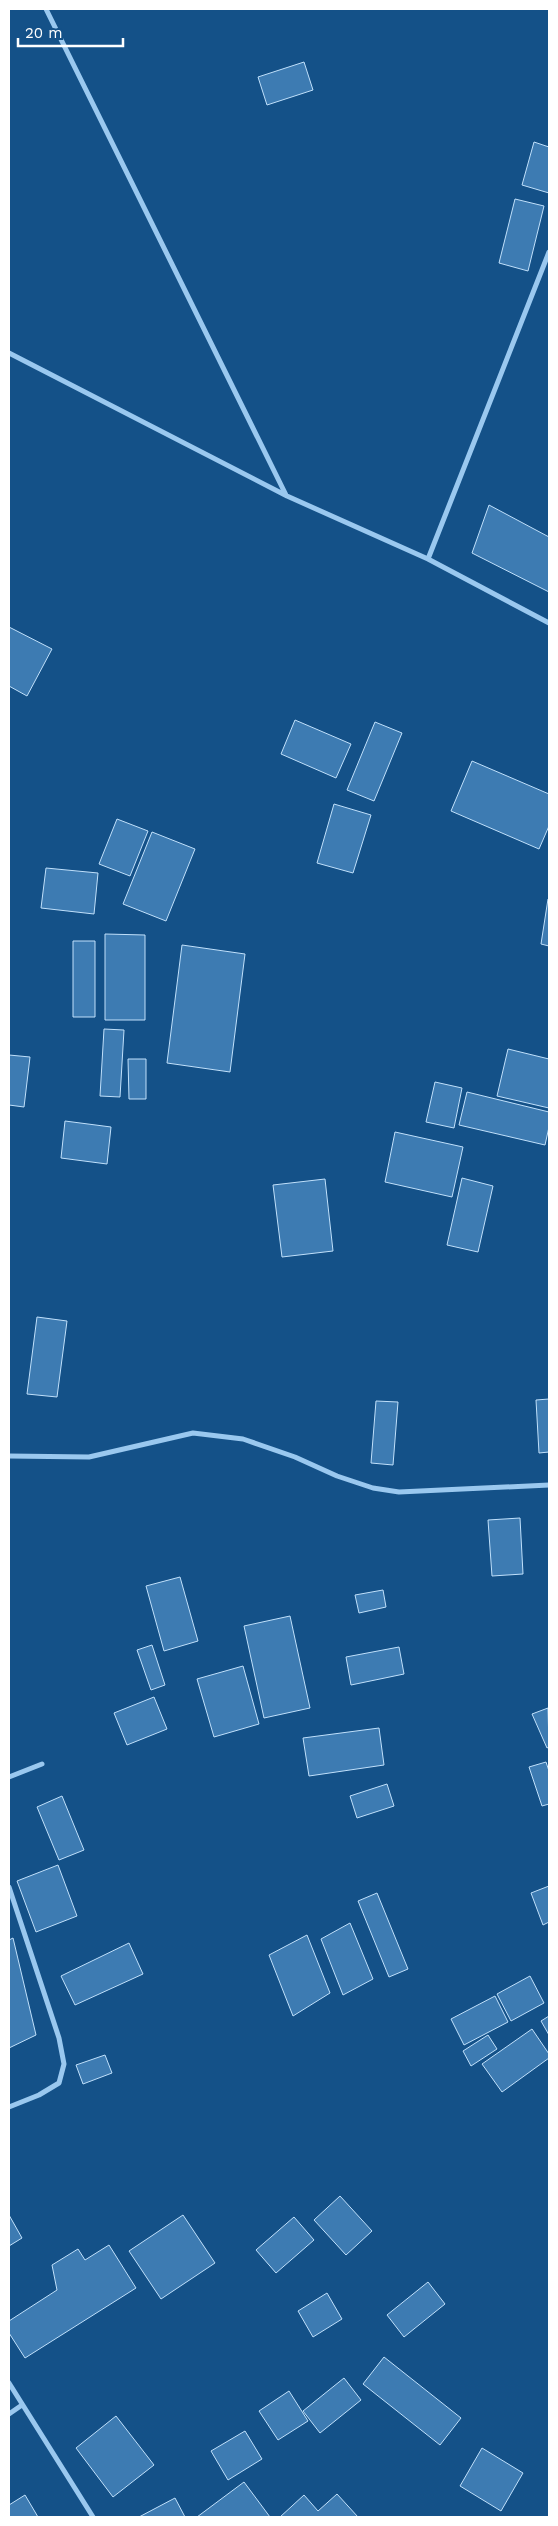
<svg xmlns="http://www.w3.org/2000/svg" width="558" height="2526" font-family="'Work Sans',sans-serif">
  <rect width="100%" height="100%" fill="#145188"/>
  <path fill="#3d7bb2" stroke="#c0e0fb" d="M304,62L313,90L267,105L258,77Z
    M534,142L549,147V193L522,185Z
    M515,199L544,206L528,271L499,263Z
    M489,505L549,537V592L472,553Z
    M9,627L52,649L27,696L9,686Z
    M295,720L351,744L336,778L281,754Z
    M375,722L402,733L374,801L347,790Z
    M472,761L549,794V826L539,849L451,811Z
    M334,804L371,815L353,873L317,863Z
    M117,819L148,831L130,876L99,864Z
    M152,832L195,849L166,921L123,904Z
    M46,868L98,873L94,914L41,908Z
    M548,899L549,900V946L541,944Z
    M105,934L145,935V1020H105Z
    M73,941H95V1017H73Z
    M182,945L245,954L230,1072L167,1063Z
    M104,1029L124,1030L120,1097L100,1096Z
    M508,1049L549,1059V1108L497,1096Z
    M9,1055L30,1057L24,1107L9,1105Z
    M128,1059H146V1099H129Z
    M435,1082L462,1088L454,1128L426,1122Z
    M467,1092L549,1112V1127L545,1145L459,1125Z
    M65,1121L111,1127L107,1164L61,1158Z
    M395,1132L463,1147L452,1197L385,1182Z
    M462,1178L493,1186L478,1252L447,1245Z
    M325,1179L333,1251L282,1257L273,1185Z
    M37,1317L67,1321L57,1397L27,1394Z
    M549,1399V1452L539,1453L536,1400Z
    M376,1401L398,1402L393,1465L371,1463Z
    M520,1518L523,1574L492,1576L488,1520Z
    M180,1577L198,1641L164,1651L146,1586Z
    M383,1590L386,1607L359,1613L355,1595Z
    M290,1616L310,1708L264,1718L244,1626Z
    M152,1645L165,1685L151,1690L137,1650Z
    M399,1647L404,1674L351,1685L346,1657Z
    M243,1666L259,1724L214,1737L197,1679Z
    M154,1697L167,1729L127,1745L114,1713Z
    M548,1708L549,1747L547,1748L532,1714Z
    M379,1728L384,1765L309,1776L303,1738Z
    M546,1762L549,1771V1804L542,1806L529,1767Z
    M387,1784L394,1806L357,1818L350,1796Z
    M62,1796L84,1850L59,1860L37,1807Z
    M58,1865L77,1916L36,1932L17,1881Z
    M549,1886V1922L543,1925L531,1893Z
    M377,1893L408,1969L389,1977L358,1901Z
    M350,1923L373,1979L343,1995L321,1939Z
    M307,1935L330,1993L293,2016L269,1955Z
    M13,1938L36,2035L9,2048V1940Z
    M129,1943L143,1974L75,2005L61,1976Z
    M530,1976L544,2003L511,2021L497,1994Z
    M495,1996L508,2022L464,2045L451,2019Z
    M549,2016V2035L541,2021Z
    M532,2029L549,2054V2058L502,2092L482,2064Z
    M488,2035L497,2049L471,2066L463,2051Z
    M105,2055L112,2073L83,2084L76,2065Z
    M340,2196L372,2231L346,2255L314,2220Z
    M9,2215L22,2238L9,2246Z
    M183,2215L215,2263L161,2299L129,2251Z
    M294,2217L314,2240L276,2273L256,2250Z
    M109,2245L136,2288L25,2358L9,2333V2321L57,2290L52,2265L78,2249L85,2260Z
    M428,2282L445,2304L404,2337L387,2315Z
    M327,2293L342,2319L313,2337L298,2311Z
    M384,2357L461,2418L440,2445L363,2384Z
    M344,2378L361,2400L320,2433L303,2411Z
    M289,2391L308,2421L278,2440L259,2411Z
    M116,2416L154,2465L113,2497L76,2448Z
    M245,2431L262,2459L228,2480L211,2451Z
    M482,2448L523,2473L501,2511L460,2486Z
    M244,2482L270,2517H197Z
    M337,2494L358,2517H280L304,2495L318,2511Z
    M25,2495L38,2517H9V2505Z
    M175,2498L185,2517H139Z"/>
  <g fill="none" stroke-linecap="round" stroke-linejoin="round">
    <path stroke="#9ac8ef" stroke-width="5" d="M46,9L286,495
      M9,353L287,496L428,559L549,623
      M428,559L549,252
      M9,1456L89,1457L193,1433L243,1439L295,1457L337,1476L373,1488L399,1492L549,1485
      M9,1777L42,1764
      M9,1887L59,2038L64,2064L59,2083L39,2095L9,2107
      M9,2383L93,2517
      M9,2414L22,2405"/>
  </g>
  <rect width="558" height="2526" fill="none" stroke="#ffffff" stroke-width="20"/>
  <path d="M18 38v8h105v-8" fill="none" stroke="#ffffff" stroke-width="2.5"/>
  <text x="25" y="38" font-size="15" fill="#ffffff" stroke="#145188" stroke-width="4" paint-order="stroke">20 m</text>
</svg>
